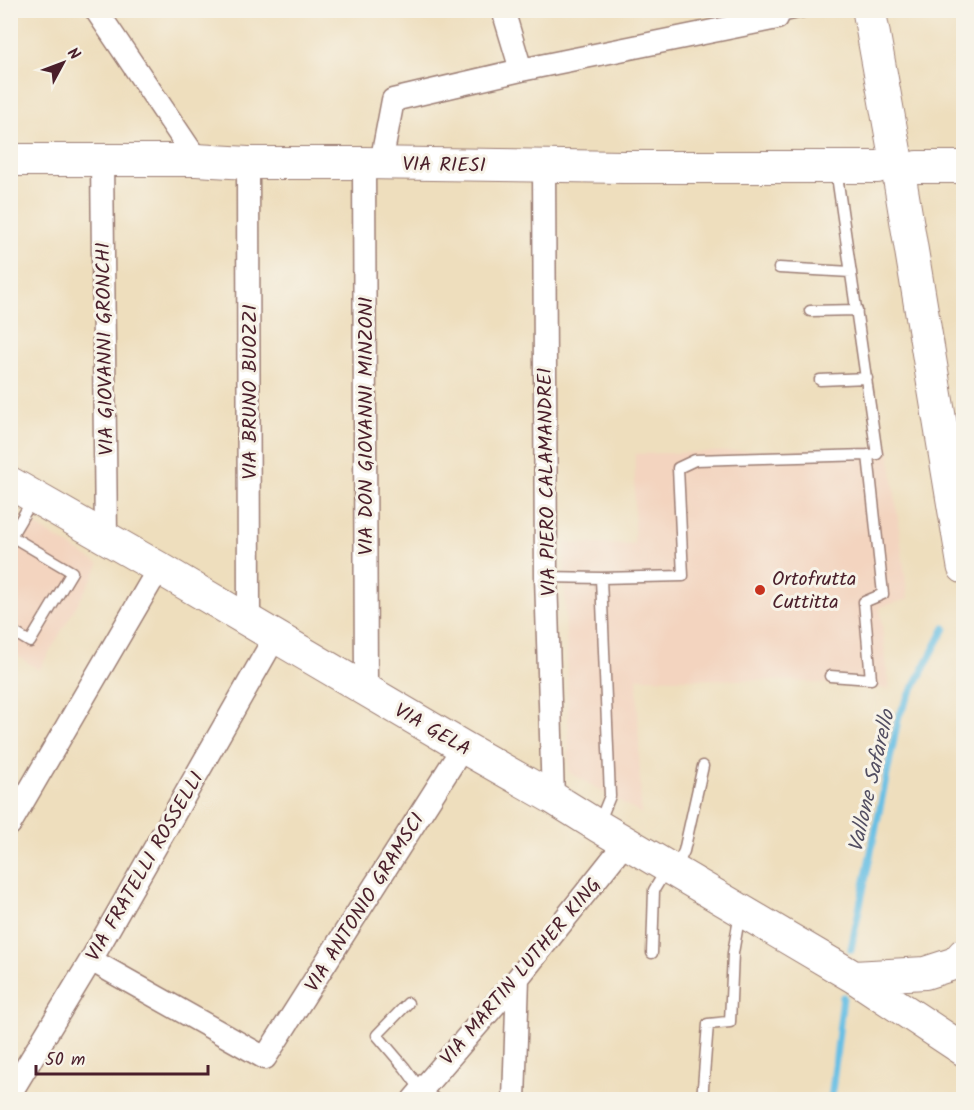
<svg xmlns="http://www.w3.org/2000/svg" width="974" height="1110" font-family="Kalam,sans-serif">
  <rect width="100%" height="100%" fill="#f7f3e8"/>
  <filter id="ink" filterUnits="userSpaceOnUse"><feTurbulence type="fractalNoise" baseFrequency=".0167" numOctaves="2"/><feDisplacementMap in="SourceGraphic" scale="12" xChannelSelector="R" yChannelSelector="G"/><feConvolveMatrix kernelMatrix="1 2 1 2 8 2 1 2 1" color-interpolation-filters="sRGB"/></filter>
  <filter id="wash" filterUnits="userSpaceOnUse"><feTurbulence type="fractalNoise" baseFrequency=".008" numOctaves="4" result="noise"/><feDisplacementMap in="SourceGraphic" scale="24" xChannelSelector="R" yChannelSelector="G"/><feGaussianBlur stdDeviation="1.35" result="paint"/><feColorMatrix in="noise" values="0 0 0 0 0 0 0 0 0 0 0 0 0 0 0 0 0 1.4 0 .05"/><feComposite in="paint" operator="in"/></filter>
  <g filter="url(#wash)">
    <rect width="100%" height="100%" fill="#eedebd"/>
    <path fill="#f3d4bf" d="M889,447L908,599L880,607L889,689L790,681L637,678L641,814L569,772L564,543L634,545L635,454Z
      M10,510L99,564L94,575L39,670L11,652Z"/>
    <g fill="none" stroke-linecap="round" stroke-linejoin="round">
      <path stroke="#67bfe4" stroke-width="7" d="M851,949L899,715L945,628
        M831,1100L843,997"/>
    </g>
  </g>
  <g filter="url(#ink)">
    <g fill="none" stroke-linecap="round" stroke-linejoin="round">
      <defs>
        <path id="lane" d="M777,16V18L812,10
          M836,169L876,448L877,454L868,455
          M779,268L851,272
          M810,311L857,310
          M820,380L867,378
          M10,538L33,499
          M546,577L601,578
          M10,630L30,642L72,572L11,536
          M599,823L610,796L601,578L683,576L678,468L695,460L868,455L883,594L864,602L871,679L830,676
          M675,870L684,851L703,766
          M652,953L654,890L666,870
          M408,1003L377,1035L405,1068L421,1090L437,1100
          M702,1100L708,1024L730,1022L733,953L740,913"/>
        <path id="street" d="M96,10L197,160
          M503,10L521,70
          M102,160L106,538
          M248,163L249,621
          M364,163L366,690
          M381,163L393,100L521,70L777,18
          M544,166L546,577L553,798
          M10,824L159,568
          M91,960L265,1058L463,747
          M10,1094L91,960L275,637
          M413,1100L518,978L626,842
          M514,1100L518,978"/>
        <path id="secondary" d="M10,160H196L248,163H364L623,167H877
          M917,167H964
          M10,483L159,568L463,747L553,798L598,826L854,977L964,1050
          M854,977L925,973L956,963L964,954"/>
        <path id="primary" d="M869,10L901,187L964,567"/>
      </defs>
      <use href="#lane" stroke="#9c7e74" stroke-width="13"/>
      <use href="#street" stroke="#9c7e74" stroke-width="25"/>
      <use href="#secondary" stroke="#9c7e74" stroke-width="34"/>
      <use href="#primary" stroke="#9c7e74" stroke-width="35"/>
      <use href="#lane" stroke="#fff" stroke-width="10"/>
      <use href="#street" stroke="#fff" stroke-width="22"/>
      <use href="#secondary" stroke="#fff" stroke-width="32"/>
      <use href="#primary" stroke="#fff" stroke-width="33"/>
    </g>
  </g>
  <circle fill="#c8321e" stroke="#f7f3e8" stroke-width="2" cx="760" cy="590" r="6"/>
  <g text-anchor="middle" stroke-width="6" stroke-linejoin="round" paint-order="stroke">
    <g font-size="20" fill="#4a1f2b" stroke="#f7f3e8">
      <text transform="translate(444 164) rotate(1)" y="7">VIA RIESI</text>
      <text transform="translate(104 349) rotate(-91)" y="7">VIA GIOVANNI GRONCHI</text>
      <text transform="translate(249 392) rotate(-90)" y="7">VIA BRUNO BUOZZI</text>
      <text transform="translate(365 426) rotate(-90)" y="7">VIA DON GIOVANNI MINZONI</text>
      <text transform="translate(546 482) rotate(-91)" y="7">VIA PIERO CALAMANDREI</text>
      <text transform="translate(433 729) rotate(30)" y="7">VIA GELA</text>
      <text transform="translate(144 866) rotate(-60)" y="7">VIA FRATELLI ROSSELLI</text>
      <text transform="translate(364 902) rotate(-58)" y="7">VIA ANTONIO GRAMSCI</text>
      <text transform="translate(520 971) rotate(-50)" y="7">VIA MARTIN LUTHER KING</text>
    </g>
    <g font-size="20" fill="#4a1f2b" stroke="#f7f3e8" text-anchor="start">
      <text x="772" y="585">Ortofrutta<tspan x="772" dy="23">Cuttitta</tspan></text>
    </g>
    <g font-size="21" font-style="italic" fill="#534f62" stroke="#f7f3e8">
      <text transform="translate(871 781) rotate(-77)" y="7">Vallone Safarello</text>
    </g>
  </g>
  <rect width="974" height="1110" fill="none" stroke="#f7f3e8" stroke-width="36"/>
  <g transform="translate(63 63) rotate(49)" stroke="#f7f3e8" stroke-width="4.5" paint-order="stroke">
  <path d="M0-4.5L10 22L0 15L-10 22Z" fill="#4a1f2b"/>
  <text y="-9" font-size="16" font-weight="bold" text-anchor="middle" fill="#4a1f2b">N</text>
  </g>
  <path d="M36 1065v9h172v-9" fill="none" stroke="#4a1f2b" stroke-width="3"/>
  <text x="45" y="1065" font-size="18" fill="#4a1f2b" stroke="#f7f3e8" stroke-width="4.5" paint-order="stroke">50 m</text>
</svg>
